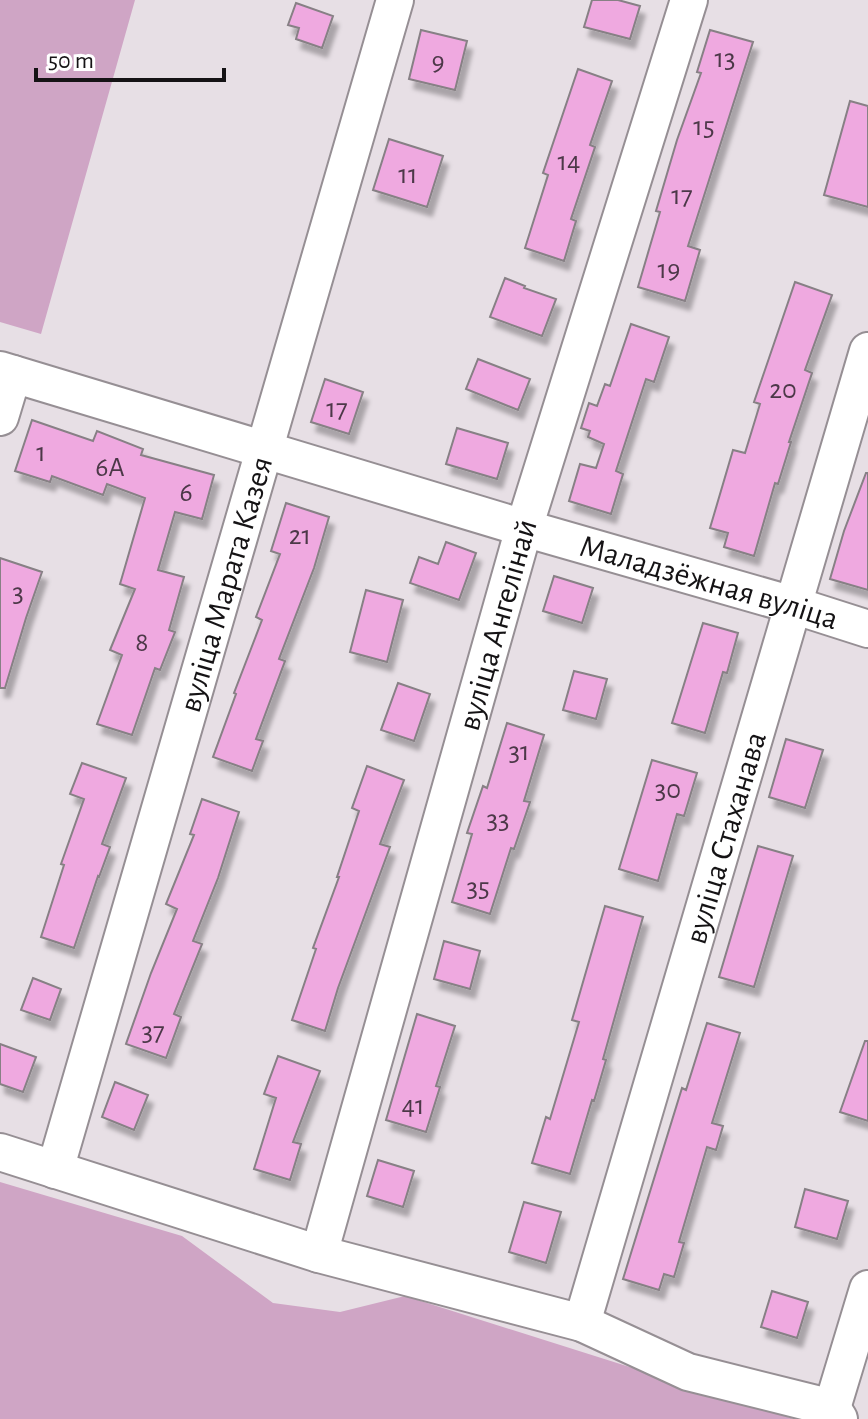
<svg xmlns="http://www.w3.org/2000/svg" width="868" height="1419" font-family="'Alegreya Sans',sans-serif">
  <defs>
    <filter id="shadow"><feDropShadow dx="5" dy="9" stdDeviation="2" flood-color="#0004"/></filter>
  </defs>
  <rect width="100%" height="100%" fill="#e7dfe5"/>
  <path fill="#cfa5c5" d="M0,0H135L41,334L0,322Z
    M0,1182L182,1236L273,1303L340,1312L405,1296L794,1419H0Z"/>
  <path fill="#efa9e0" stroke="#878085" stroke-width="2" filter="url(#shadow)" d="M592,0H618L640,6L630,39L584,27Z
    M296,3L333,16L322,48L296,39L299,28L288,25Z
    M421,30L467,41L455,90L409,79Z
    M710,30L753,42L688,246L700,250L685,301L638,287L660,212L656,211L677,140L701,73L697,72Z
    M578,69L612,81L590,145L595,147L571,219L576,221L564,261L525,248L548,175L543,173Z
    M850,101L868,106V207L824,195Z
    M389,139L443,156L427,207L373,190Z
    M505,278L525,286L524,288L556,299L542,336L490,317Z
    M795,282L832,295L805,370L812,373L789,442H791L778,484L775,483L754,556L724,547L728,533L710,528L733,450L745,453L760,404L754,402Z
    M631,324L669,337L654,382L646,379L616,471L623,474L611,514L569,501L580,464L596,468L604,444L588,437L590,431L581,428L589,403L597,406L605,384L610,386Z
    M478,359L530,379L518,410L466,389Z
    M325,379L363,392L349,434L311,422Z
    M32,420L93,441L97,431L143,449L141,455L214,475L202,519L175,512L158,570L184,577L169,630L175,632L160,670L155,668L132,735L97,724L122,655L110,650L135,589L120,584L145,498L107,484L103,495L52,476L50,482L15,471Z
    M457,428L508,443L497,479L446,464Z
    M866,473H868V590L830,579L844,531Z
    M286,503L329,517L314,568L279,659L285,661L256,739L263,741L252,771L213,757L236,694L234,693L262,620L256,617L280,554L271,551Z
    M446,542L476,553L459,600L410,583L419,557L438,564Z
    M0,558L42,572L26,618L5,688H0Z
    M554,576L593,588L582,623L543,611Z
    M366,590L403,600L387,662L350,652Z
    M703,623L738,633L727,673L723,672L705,733L672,723Z
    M574,671L607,679L596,719L563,710Z
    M398,683L430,694L414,741L381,730Z
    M507,723L544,735L524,801L530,802L514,849L511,848L490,914L452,902L472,834L467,833L483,786L487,788Z
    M786,739L823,750L805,808L769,797Z
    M652,760L697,773L684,816L677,814L658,881L619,869Z
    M82,763L126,778L102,844L110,847L99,877L98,876L74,948L41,937L64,865L61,864L84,799L70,794Z
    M367,766L404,780L380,844L390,847L338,988L325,1031L292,1020L316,949L313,948L339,877H337L359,811L352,808Z
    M202,799L239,812L218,878L193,941L202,944L174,1014L181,1017L166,1058L126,1044L151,973L177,909L166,904L194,835L190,834Z
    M758,846L793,856L754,987L719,977Z
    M605,906L643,917L603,1059L606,1060L594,1101L592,1100L570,1174L532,1163L546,1117L550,1119L579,1022L572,1020Z
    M444,941L480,951L470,989L434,979Z
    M33,978L61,989L50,1020L21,1010Z
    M417,1014L455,1026L436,1086L440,1087L426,1132L386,1120Z
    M707,1023L740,1033L712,1123L723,1126L716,1150L707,1147L679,1242L684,1243L674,1277L664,1274L659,1290L623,1279L682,1088L686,1090Z
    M865,1041H868V1121L840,1112Z
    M0,1044L36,1057L23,1092L0,1084Z
    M278,1056L320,1071L293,1142L301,1144L290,1180L254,1169L276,1098L264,1094Z
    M115,1082L148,1095L134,1130L102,1117Z
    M378,1160L414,1171L403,1207L367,1196Z
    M805,1189L848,1201L837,1239L795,1227Z
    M524,1202L561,1212L546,1263L509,1252Z
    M772,1291L808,1302L797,1338L761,1327Z"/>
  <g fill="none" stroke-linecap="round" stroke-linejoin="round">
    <defs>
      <g id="minor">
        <path id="s1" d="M0,370L524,528L793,605L868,629"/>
        <path d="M0,417L13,374"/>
        <path d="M0,1152L319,1254L582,1323L688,1372L832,1408L839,1419"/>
        <path id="s2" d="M55,1170L395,0"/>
        <path id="s3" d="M319,1254L524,528L689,0"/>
        <path id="s4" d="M582,1323L868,351"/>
        <path d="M832,1408L868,1289"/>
      </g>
    </defs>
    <use href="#minor" stroke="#968f94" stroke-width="40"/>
    <use href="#minor" stroke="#fff" stroke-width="36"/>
  </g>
  <g text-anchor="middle" stroke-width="6" stroke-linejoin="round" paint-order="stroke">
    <g font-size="28" fill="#4c3848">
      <text x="725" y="67">13</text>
      <text x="438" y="70">9</text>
      <text x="704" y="135">15</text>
      <text x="569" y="170">14</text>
      <text x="408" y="183">11</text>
      <text x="682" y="204">17</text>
      <text x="669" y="278">19</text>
      <text x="783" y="398">20</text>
      <text x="337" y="417">17</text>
      <text x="41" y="461">1</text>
      <text x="110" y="476">6А</text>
      <text x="186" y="501">6</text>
      <text x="300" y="544">21</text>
      <text x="18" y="601">3</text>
      <text x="142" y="651">8</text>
      <text x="519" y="760">31</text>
      <text x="668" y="798">30</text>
      <text x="498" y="828">33</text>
      <text x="478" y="896">35</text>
      <text x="153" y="1040">37</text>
      <text x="413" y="1114">41</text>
    </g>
    <g font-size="32" fill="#151315" stroke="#fff">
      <text dy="11" stroke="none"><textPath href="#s1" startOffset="740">Маладзёжная вуліца</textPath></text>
      <text dy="11" stroke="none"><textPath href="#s2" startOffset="610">вуліца Марата Казея</textPath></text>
      <text dy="11" stroke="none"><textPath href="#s3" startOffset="654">вуліца Ангелінай</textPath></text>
      <text dy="11" stroke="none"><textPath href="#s4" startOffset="506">вуліца Стаханава</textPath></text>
    </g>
  </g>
  <path d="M36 68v12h188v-12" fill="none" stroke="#151315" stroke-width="4"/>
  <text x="48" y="68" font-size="24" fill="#151315" stroke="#ffffff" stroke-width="6" paint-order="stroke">50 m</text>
</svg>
